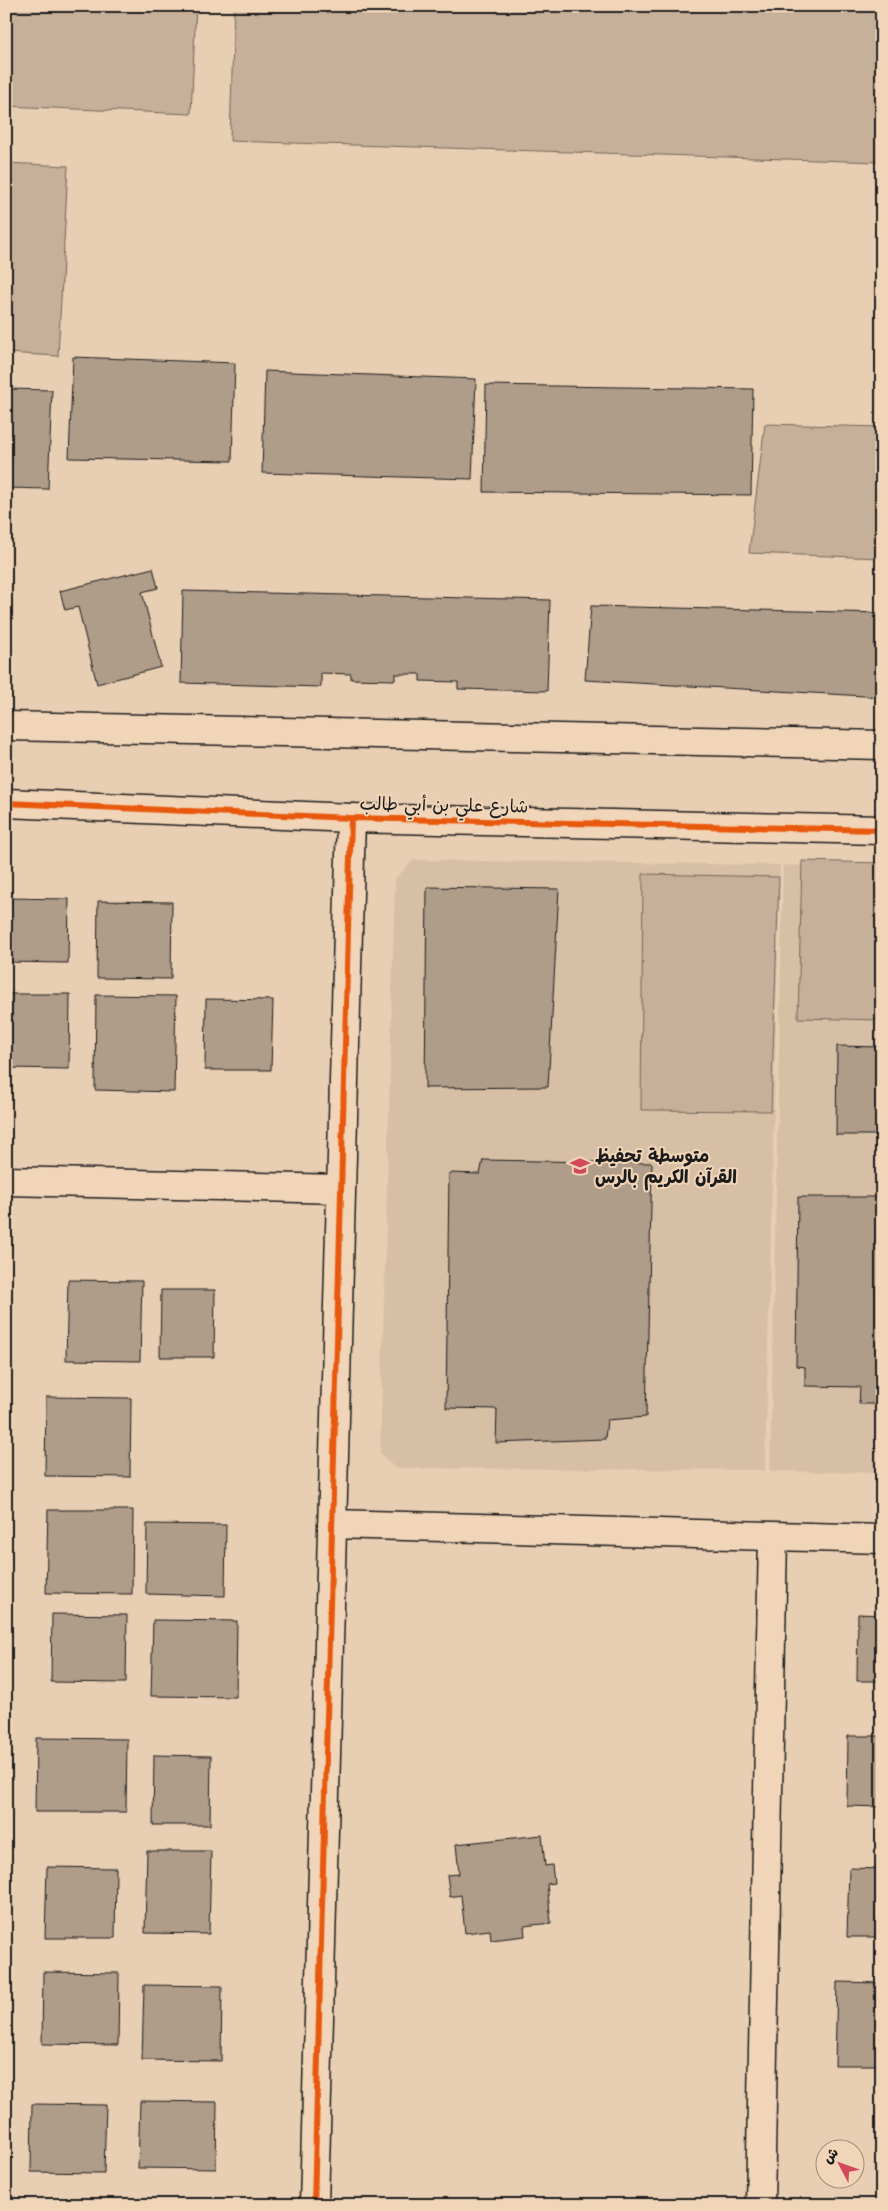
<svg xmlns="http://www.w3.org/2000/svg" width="888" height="2211" font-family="'Comic Neue','Playpen Sans Arabic',sans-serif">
  <rect width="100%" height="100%" fill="#e8ceb2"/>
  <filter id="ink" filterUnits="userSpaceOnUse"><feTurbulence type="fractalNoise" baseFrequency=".02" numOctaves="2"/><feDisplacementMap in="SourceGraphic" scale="10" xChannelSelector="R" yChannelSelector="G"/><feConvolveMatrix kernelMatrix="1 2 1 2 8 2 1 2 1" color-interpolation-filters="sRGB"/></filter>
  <g filter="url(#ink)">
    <path fill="#d7bfa6" d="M413,860L780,865L765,1470L395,1468L380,1453L395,879Z
      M783,865L882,868V1473L770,1471Z"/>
    <path fill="#c7b099" stroke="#72665a" d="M6,6H196L191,114L6,106Z
      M234,6H882V115L879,162L230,141Z
      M6,163L68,166L58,356L6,353Z
      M765,424L882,427V558L749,553Z
      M802,861L882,863V1020L798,1018Z
      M643,874L779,877L771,1111L641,1110Z"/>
    <path fill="#af9c89" stroke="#1c1c1c" d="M73,357L235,363L232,461L69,458Z
      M265,371L476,379L472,479L262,473Z
      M486,385L753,389L751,495L484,492Z
      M6,389L52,390L48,489L6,488Z
      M153,568L158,588L142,592L161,667L97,684L78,607L65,610L60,591Z
      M183,591L550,600L547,691L458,689V682L420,681V674H395V680L351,679V674L321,673V687L181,683Z
      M591,606L882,613V697L585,680Z
      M427,887L559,889L548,1087L425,1088Z
      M6,898L69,899L68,963L6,962Z
      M98,901L172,902L171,979L97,978Z
      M6,994H70L69,1069L6,1068Z
      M96,995L176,996L174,1092L95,1090Z
      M206,999L273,1000L271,1070H205Z
      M837,1046L882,1047V1135H836Z
      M483,1160L652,1163L646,1417L607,1420L605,1439L496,1443L497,1409L446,1408L449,1173L480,1174Z
      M798,1197H882V1404H859L860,1387L805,1386V1367L796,1366Z
      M68,1280L142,1281L140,1361L66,1360Z
      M161,1290H215L214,1357H160Z
      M46,1397L131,1398L130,1477L45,1476Z
      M48,1510H133L132,1594L46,1593Z
      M147,1524L226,1525L225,1596L146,1594Z
      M52,1614L127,1615L126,1683L51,1682Z
      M858,1614L882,1615V1681H857Z
      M153,1620L237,1621L236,1697L151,1696Z
      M848,1736H882V1807L847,1806Z
      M36,1738L127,1739L126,1812H35Z
      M154,1755L211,1756L210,1825H153Z
      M542,1835L545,1866L552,1865L554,1883L547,1884L551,1923L524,1926L525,1936L491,1940L490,1930L465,1933L461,1895L450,1897L447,1875L459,1874L456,1844Z
      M147,1851H211L209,1934L145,1933Z
      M47,1867L116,1868L115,1938H45Z
      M849,1868L882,1869V1937H847Z
      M43,1972L119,1973L118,2045L42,2044Z
      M837,1982L882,1983V2065H835Z
      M144,1985L222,1986L221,2061L142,2060Z
      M140,2101L217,2102L216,2169L138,2168Z
      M32,2104L106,2105L104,2173L31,2172Z"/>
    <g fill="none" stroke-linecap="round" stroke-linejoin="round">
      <defs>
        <path id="street" d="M6,1181L341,1189
          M332,1524L882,1539
          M314,2205L351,818
          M760,2205L773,1536"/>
        <path id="secondary" d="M6,726L882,745
          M6,803L351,818L882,830"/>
      </defs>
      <use href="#street" stroke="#1c1c1c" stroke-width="31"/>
      <use href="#secondary" stroke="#1c1c1c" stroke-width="31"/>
      <use href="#street" stroke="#f1d5b8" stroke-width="28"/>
      <use href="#secondary" stroke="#f1d5b8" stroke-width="28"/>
      <defs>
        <path id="cycleway" d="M6,803L351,818L882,830
          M314,2205L351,818"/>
      </defs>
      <use href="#cycleway" stroke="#f1d5b8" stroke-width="9"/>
      <use href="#cycleway" stroke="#e8590c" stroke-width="6"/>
    </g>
  </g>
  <defs>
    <symbol id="school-bare" viewBox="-9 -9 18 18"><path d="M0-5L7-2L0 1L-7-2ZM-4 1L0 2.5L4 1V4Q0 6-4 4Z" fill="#d1495b" stroke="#f1d5b8" stroke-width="2.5" paint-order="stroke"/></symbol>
  </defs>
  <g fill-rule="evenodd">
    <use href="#school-bare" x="566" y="1152" width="28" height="28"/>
  </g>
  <g text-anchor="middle" stroke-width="4" stroke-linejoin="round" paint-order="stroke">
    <g font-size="18" fill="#1c1c1c" stroke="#f1d5b8">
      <text transform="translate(444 805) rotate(1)" y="6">شارع علي بن أبي طالب</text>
    </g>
    <g font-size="18" font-weight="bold" fill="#1c1c1c" stroke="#f1d5b8" text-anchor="start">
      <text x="595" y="1162">متوسطة تحفيظ<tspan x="595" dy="21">القرآن الكريم بالرس</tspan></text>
    </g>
  </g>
  <rect width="888" height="2211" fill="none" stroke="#f1d5b8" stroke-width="25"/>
  <rect x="12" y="12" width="863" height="2186" fill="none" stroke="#1c1c1c" stroke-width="2" filter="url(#ink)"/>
  <g transform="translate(840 2164) rotate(311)"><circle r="24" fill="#f1d5b8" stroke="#9c8b7a"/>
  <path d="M0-4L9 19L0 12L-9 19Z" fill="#d1495b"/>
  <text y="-8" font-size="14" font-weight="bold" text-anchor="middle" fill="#1c1c1c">ش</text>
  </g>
</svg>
